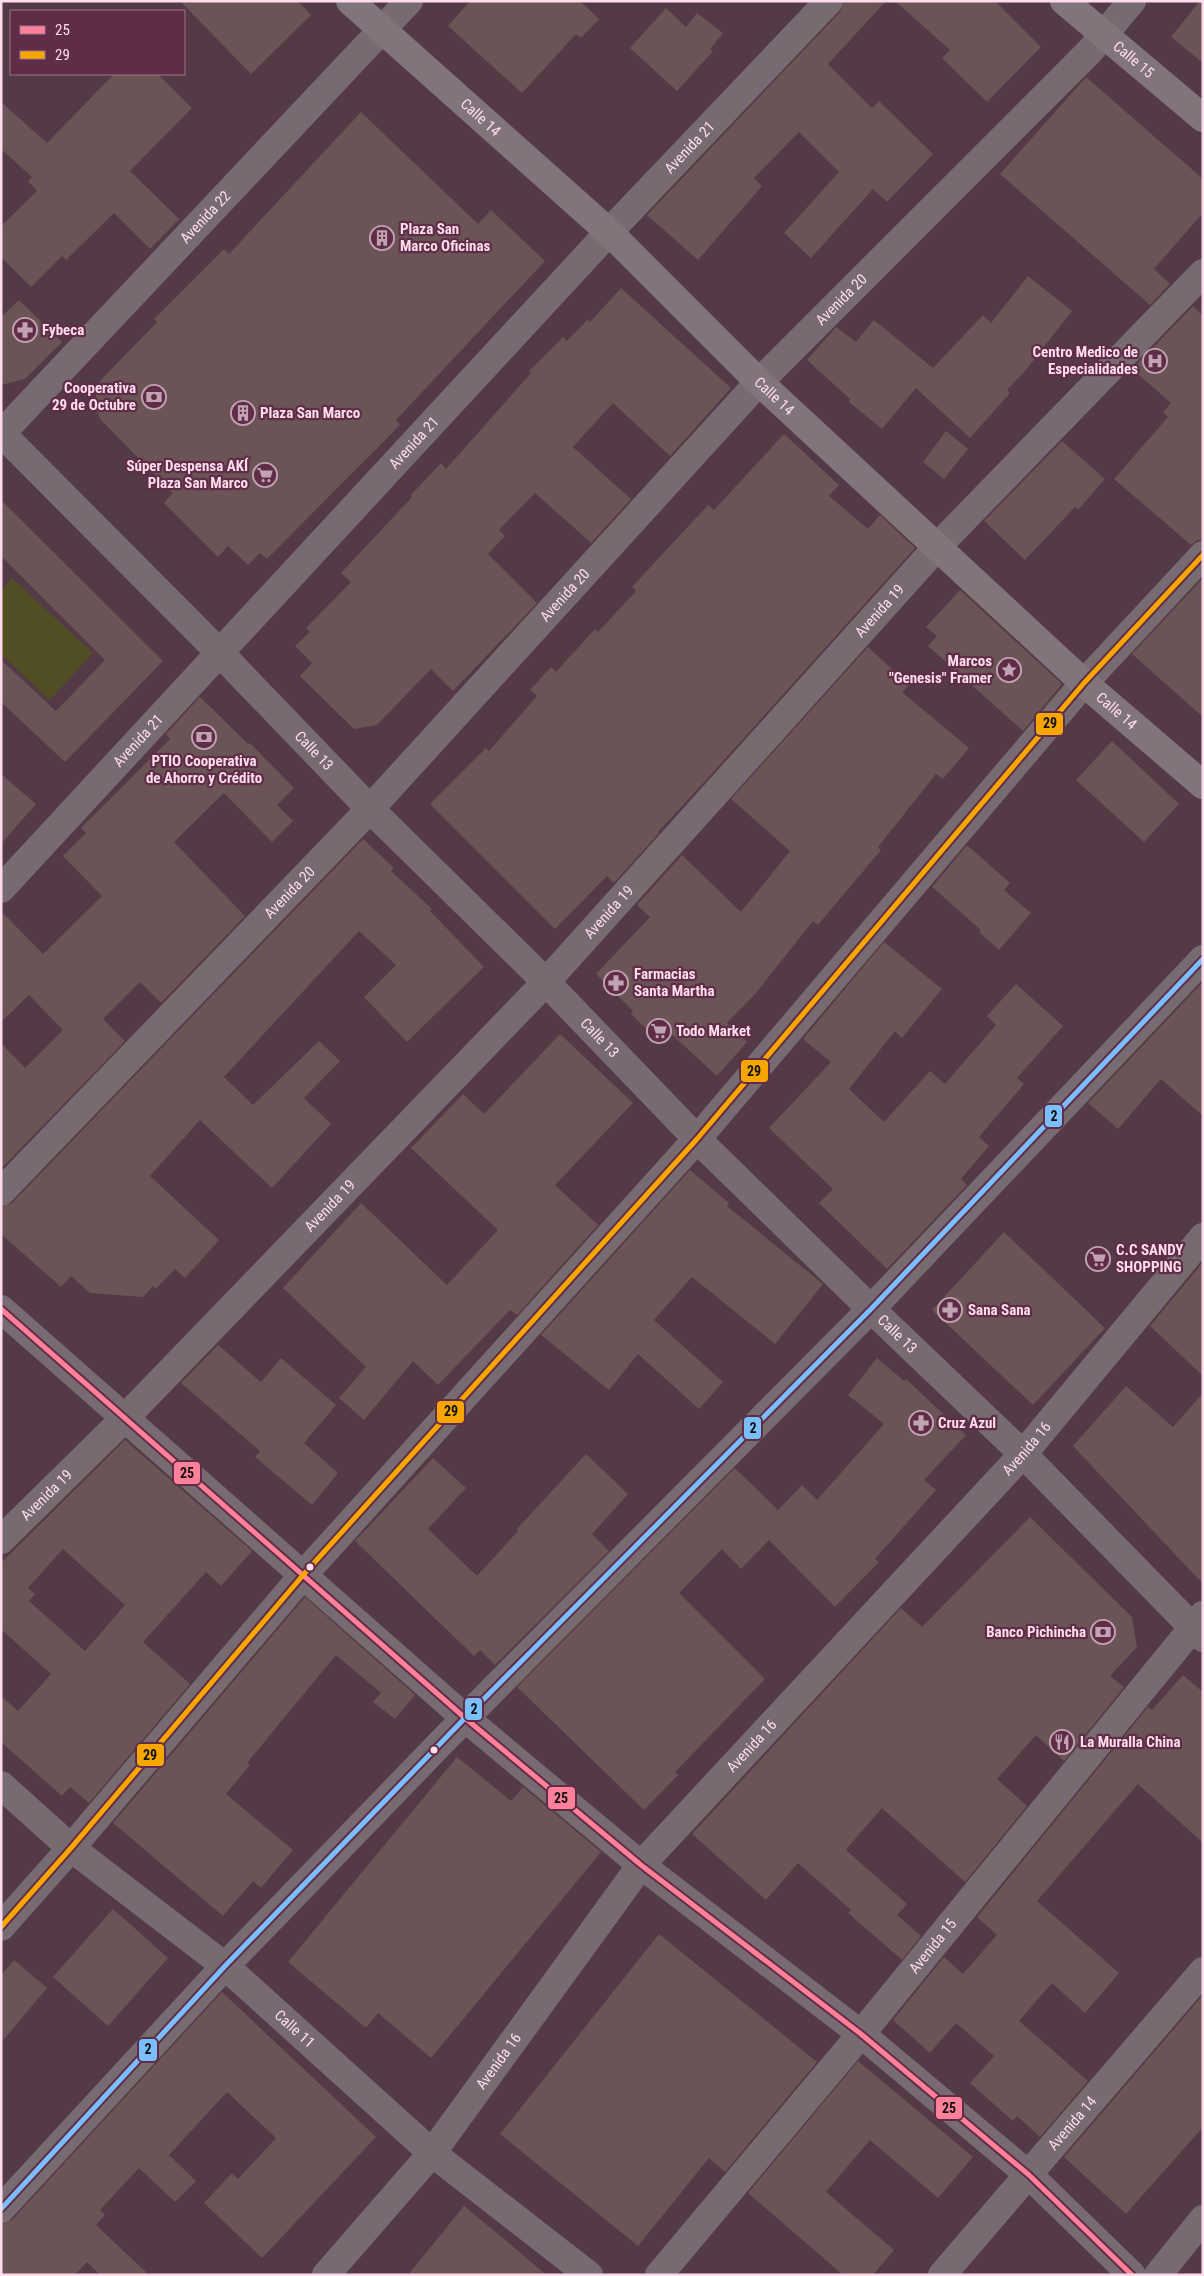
<svg xmlns="http://www.w3.org/2000/svg" width="1204" height="2276" font-family="'Roboto Condensed',sans-serif">
  <rect width="100%" height="100%" fill="#543947"/>
  <path fill="#524e23" d="M12,578L93,653L50,700L1,654V590Z"/>
  <path fill="#6b5456" fill-rule="evenodd" d="M180,1H298L311,15L251,74Z
    M470,1H580L599,19L581,38L576,34L522,93L448,26Z
    M844,1H886L828,64L872,108L879,101L933,154L887,202L873,189L811,258L784,233L839,172L799,132L754,178L762,186L698,260L647,215L840,12Z
    M895,1H995L1041,47L987,102L942,58L950,50Z
    M1200,1H1203V63L1171,37Z
    M666,8L686,27L697,13L723,33L710,49L713,51L677,91L630,48Z
    M114,74H158L192,108L130,171L179,219L150,249L114,213L66,260L62,256L31,287L1,257V226L37,191L28,181L32,177L1,149V102L47,143Z
    M1086,77L1203,179V213L1154,269L1170,284L1150,305L1000,174Z
    M361,112L478,224L491,210L545,261L396,420L400,425L267,559L260,553L248,565L228,546L218,557L164,503L173,493L100,419L96,407V394L100,381L157,322L154,319L224,249L229,254Z
    M1028,276L1072,311L1025,371L1007,390L1010,393L970,438L916,388L882,429L849,402L850,399L807,360L836,327L856,342L874,320L933,368L983,315L991,323Z
    M621,288L731,388L670,456L613,403L573,447L631,499L591,543L535,493L499,530L505,536L488,554L537,603L453,691L431,669L377,725L354,729L300,676L312,663L295,646L310,632L306,628L351,582L341,573L412,497L411,495L441,463L446,469L531,373L529,371L563,337L567,341L588,319L590,322Z
    M19,300L62,342L25,379L1,385V317Z
    M1193,306L1203,316V540H1198L1191,545L1114,479L1168,417L1163,412L1171,403L1132,369Z
    M946,431L968,449L944,479L923,462Z
    M784,434L839,485L829,496L868,529L880,515L915,548L708,778L658,832L659,833L614,883L607,876L555,929L430,804L486,748L489,751L537,696L530,690L551,667L556,672L595,629L598,632L636,591L632,587L708,505L714,510Z
    M1062,441L1105,479L1078,510L1075,507L1025,560L984,521Z
    M1,500L163,661L65,762L1,702V660L56,711L105,660L1,556Z
    M1203,578V717L1132,654Z
    M960,590L1062,684L1023,731L928,646L937,636L926,627Z
    M868,647L909,685L902,692L969,748L943,779L936,774L878,847L881,850L818,925L813,921L755,994L727,1023L747,1042L717,1076L668,1031L659,1041L631,1014L633,1011L596,974L650,917L637,905L682,855L741,912L790,851L731,799Z
    M200,697L248,744L250,743L294,788L277,805L293,821L272,842L224,793L174,842L245,916L161,1003L140,982L103,1019L125,1041L1,1169V1043L25,1068L63,1030L29,995L1,1022V911L43,954L102,896L63,856L86,833L81,828L170,739L166,734Z
    M1112,741L1179,804L1144,842L1076,780Z
    M1,774L36,804L1,844Z
    M363,839L394,868L391,871L432,909L430,911L484,967L407,1042L364,997L396,965L359,931L224,1077L253,1105L319,1041L340,1061L304,1098L331,1124L272,1188L200,1120L150,1176L219,1240L185,1278L175,1269L156,1289L153,1286L143,1297L90,1293L71,1276L61,1287L1,1234V1207L12,1203Z
    M967,845L1010,883L1004,890L1031,913L999,950L979,932L981,930L932,887Z
    M884,942L942,989L902,1038L895,1031L849,1089L884,1122L930,1071L945,1084L996,1025L987,1016L1016,984L1063,1026L1017,1078L1024,1084L979,1137L989,1146L961,1179L967,1185L887,1269L819,1203L833,1189L769,1128L831,1062L803,1039Z
    M1203,982V1116L1161,1079L1118,1129L1088,1103Z
    M560,1034L633,1103L555,1185L598,1225L517,1315L510,1310L438,1385L413,1361L364,1420L339,1398L366,1367L283,1288L361,1203L447,1285L498,1230L411,1148L463,1094L484,1114Z
    M690,1170L729,1203L727,1206L823,1284L775,1344L692,1277L654,1320L723,1382L699,1409L638,1354L609,1390L541,1335Z
    M1004,1232L1105,1328L1033,1405L932,1310Z
    M1203,1262V1376L1150,1326Z
    M218,1345L261,1382L281,1358L336,1405L304,1443L338,1473L312,1505L255,1457L260,1451L181,1383Z
    M877,1358L904,1381L906,1379L966,1435L924,1480L936,1490L875,1559L879,1562L835,1607L769,1540L741,1569L722,1549L679,1593L765,1679L675,1772L678,1775L644,1810L517,1687L735,1468L778,1510L802,1485L817,1500L884,1424L848,1395Z
    M1126,1386L1173,1427L1203,1393V1584L1073,1446Z
    M125,1440L252,1551L221,1586L206,1572L143,1642L190,1684L89,1803L70,1787L62,1796L1,1742V1696L18,1711L51,1674L3,1631L1,1633V1563ZM63,1549L125,1605L85,1651L29,1601L35,1594L28,1588Z
    M586,1454L628,1494L592,1534L609,1551L495,1665L480,1650L474,1656L355,1541L433,1458L466,1488L428,1529L477,1576L518,1531L516,1530Z
    M1030,1517L1132,1617L1137,1647L1110,1676L1124,1687L1064,1761L1036,1735L997,1779L1027,1806L965,1882L882,1808L849,1846L846,1850L907,1904L897,1915L921,1936L902,1960L848,1913L851,1910L798,1863L766,1900L692,1834L901,1608L922,1627Z
    M305,1597L415,1695L395,1719L373,1702L381,1693L336,1655L247,1763L250,1765L226,1794L293,1850L261,1888L253,1881L223,1916L113,1823Z
    M1183,1675L1203,1692V1843L1138,1784L1037,1901L1119,1973L1085,2013L1052,1983L1019,2021L1088,2081L1040,2137L1017,2116L1013,2121L970,2083L994,2056L956,2023L930,2053L893,2020L944,1957L963,1974L997,1935L977,1917L1148,1707L1152,1710Z
    M457,1757L511,1801L523,1787L601,1852L431,2058L378,2013L366,2028L288,1962Z
    M113,1909L168,1958L108,2026L53,1977Z
    M659,1934L817,2062L725,2172L709,2158L638,2246L500,2134Z
    M14,1960L47,1988L1,2043V1975Z
    M222,1992L376,2137L262,2258L204,2203L232,2173L238,2179L276,2138L227,2092L169,2155L196,2181L175,2202L139,2168L100,2210L105,2215L96,2225L149,2275H100L87,2262L75,2275H1V2224L12,2220Z
    M1203,1995V2127L1126,2214L1064,2157Z
    M858,2061L973,2157L938,2198L870,2140L826,2192L894,2250L873,2275H843L748,2193Z
    M464,2206L509,2243L546,2275H408Z"/>
  <g fill="none" stroke-linecap="round" stroke-linejoin="round">
    <g stroke="#776b71" stroke-width="28">
      <path id="s1" d="M1,433L220,653L370,809L546,982L697,1139L871,1309L1023,1454L1203,1638"/>
      <path id="s2" d="M1,434L409,1"/>
      <path id="s3" d="M1,889L609,232L829,1"/>
      <path id="s4" d="M1,1192L370,809L759,382L1090,51L1132,1"/>
      <path d="M1,1309L465,1718L641,1865L861,2034L1029,2175L1132,2275"/>
      <path id="s5" d="M1,1540L125,1418L546,982L937,547L1203,273"/>
      <path id="s6" d="M1,1785L71,1848L225,1966L432,2153L589,2275"/>
      <path d="M1,1927L71,1848L304,1574L697,1139L1084,683L1203,555"/>
      <path d="M1,2209L225,1966L465,1718L871,1309L1203,959"/>
      <path id="s7" d="M326,2275L432,2153L641,1865L1023,1454L1203,1237"/>
      <path id="s8" d="M659,2275L861,2034L1203,1615"/>
      <path id="s9" d="M942,2275L1203,1971"/>
      <path d="M1158,2275L1203,2219"/>
    </g>
    <g stroke="#82747b" stroke-width="28">
      <path id="s10" d="M350,1L609,232L759,382L1084,683L1203,785"/>
      <path id="s11" d="M1064,1L1203,118"/>
    </g>
    <defs>
      <path id="bus-1" d="M1,1309L465,1718L641,1865L861,2034L1029,2175L1132,2275"/>
      <path id="bus-2" d="M1,1927L71,1848L304,1574L697,1139L1084,683L1203,555"/>
      <path id="bus-3" d="M1,2209L225,1966L465,1718L871,1309L1203,959"/>
    </defs>
    <use href="#bus-1" stroke="#602d48" stroke-width="9"/>
    <use href="#bus-2" stroke="#602d48" stroke-width="9"/>
    <use href="#bus-3" stroke="#602d48" stroke-width="9"/>
    <use href="#bus-1" stroke="#ff8098" stroke-width="5"/>
    <use href="#bus-2" stroke="#f7a600" stroke-width="5"/>
    <use href="#bus-3" stroke="#7abffc" stroke-width="5"/>
  </g>
  <defs>
    <symbol id="building-ring" viewBox="-11 -11 22 22"><circle r="9.5" fill="#602d48" stroke="#c2a3b2" stroke-width="1.5"/><path d="M-4-6H4V6H1V3H-1V6H-4ZM-2.5-4.3h1.7v1.8h-1.7ZM.8-4.3h1.7v1.8H.8ZM-2.5-1h1.7V.8h-1.7ZM.8-1h1.7V.8H.8Z" fill="#c2a3b2"/></symbol>
    <symbol id="pharmacy-ring" viewBox="-11 -11 22 22"><circle r="9.5" fill="#602d48" stroke="#c2a3b2" stroke-width="1.5"/><path d="M-2-6h4v4h4v4h-4v4h-4v-4h-4v-4h4Z" fill="#c2a3b2"/></symbol>
    <symbol id="hospital-ring" viewBox="-11 -11 22 22"><circle r="9.5" fill="#602d48" stroke="#c2a3b2" stroke-width="1.5"/><path d="M-5-5h3v3.5h4V-5h3V5h-3V1.5h-4V5h-3Z" fill="#c2a3b2"/></symbol>
    <symbol id="bank-ring" viewBox="-11 -11 22 22"><circle r="9.5" fill="#602d48" stroke="#c2a3b2" stroke-width="1.5"/><path d="M-6-4H6V4H-6ZM0-2.3a2.3 2.3 0 1 0 0 4.6a2.3 2.3 0 1 0 0-4.6Z" fill="#c2a3b2"/></symbol>
    <symbol id="supermarket-ring" viewBox="-11 -11 22 22"><circle r="9.5" fill="#602d48" stroke="#c2a3b2" stroke-width="1.5"/><path d="M-6-5.5h2.5l.6 2H6L4.5 2H-2.5L-4.4-4H-6ZM-1.5 3.2a1.3 1.3 0 1 0 .1 0ZM3 3.2a1.3 1.3 0 1 0 .1 0Z" fill="#c2a3b2"/></symbol>
    <symbol id="sight-ring" viewBox="-11 -11 22 22"><circle r="9.5" fill="#602d48" stroke="#c2a3b2" stroke-width="1.5"/><path d="M0-6L1.8-2.2L6-1.7L2.9 1.2L3.7 5.4L0 3.3L-3.7 5.4L-2.9 1.2L-6-1.7L-1.8-2.2Z" fill="#c2a3b2"/></symbol>
    <symbol id="restaurant-ring" viewBox="-11 -11 22 22"><circle r="9.5" fill="#602d48" stroke="#c2a3b2" stroke-width="1.5"/><path d="M-5-6h1v4h1v-4h1v4h1v-4h1v5L-1.5 .5V6h-2V.5L-5-1ZM5-6V6H3V1.5H1.5Q1.5-4 5-6Z" fill="#c2a3b2"/></symbol>
  </defs>
  <g fill-rule="evenodd">
    <use href="#building-ring" x="368" y="224" width="28" height="28"/>
    <use href="#pharmacy-ring" x="11" y="316" width="28" height="28"/>
    <use href="#hospital-ring" x="1141" y="347" width="28" height="28"/>
    <use href="#bank-ring" x="140" y="383" width="28" height="28"/>
    <use href="#building-ring" x="229" y="399" width="28" height="28"/>
    <use href="#supermarket-ring" x="251" y="461" width="28" height="28"/>
    <use href="#sight-ring" x="995" y="656" width="28" height="28"/>
    <use href="#bank-ring" x="190" y="723" width="28" height="28"/>
    <use href="#pharmacy-ring" x="602" y="969" width="28" height="28"/>
    <use href="#supermarket-ring" x="645" y="1017" width="28" height="28"/>
    <use href="#supermarket-ring" x="1084" y="1245" width="28" height="28"/>
    <use href="#pharmacy-ring" x="936" y="1296" width="28" height="28"/>
    <use href="#pharmacy-ring" x="907" y="1409" width="28" height="28"/>
    <use href="#bank-ring" x="1089" y="1618" width="28" height="28"/>
    <use href="#restaurant-ring" x="1048" y="1728" width="28" height="28"/>
  </g>
  <g fill="#fddceb" stroke="#602d48" stroke-width="2">
    <circle cx="310" cy="1567" r="4.5"/>
    <circle cx="434" cy="1750" r="4.5"/>
  </g>
  <g text-anchor="middle" stroke-width="4.5" stroke-linejoin="round" paint-order="stroke">
    <g font-size="15" fill="#fddceb" stroke="#602d48">
      <text dy="5" stroke="none"><textPath href="#s11" startOffset="91">Calle 15</textPath></text>
      <text dy="5" stroke="none"><textPath href="#s10" startOffset="175">Calle 14</textPath></text>
      <text dy="5" stroke="none"><textPath href="#s3" startOffset="1012">Avenida 21</textPath></text>
      <text dy="5" stroke="none"><textPath href="#s2" startOffset="298">Avenida 22</textPath></text>
      <text dy="5" stroke="none"><textPath href="#s4" startOffset="1226">Avenida 20</textPath></text>
      <text dy="5" stroke="none"><textPath href="#s10" startOffset="580">Calle 14</textPath></text>
      <text dy="5" stroke="none"><textPath href="#s3" startOffset="608">Avenida 21</textPath></text>
      <text dy="5" stroke="none"><textPath href="#s4" startOffset="821">Avenida 20</textPath></text>
      <text dy="5" stroke="none"><textPath href="#s5" startOffset="1279">Avenida 19</textPath></text>
      <text dy="5" stroke="none"><textPath href="#s10" startOffset="1045">Calle 14</textPath></text>
      <text dy="5" stroke="none"><textPath href="#s3" startOffset="202">Avenida 21</textPath></text>
      <text dy="5" stroke="none"><textPath href="#s1" startOffset="446">Calle 13</textPath></text>
      <text dy="5" stroke="none"><textPath href="#s4" startOffset="416">Avenida 20</textPath></text>
      <text dy="5" stroke="none"><textPath href="#s5" startOffset="874">Avenida 19</textPath></text>
      <text dy="5" stroke="none"><textPath href="#s1" startOffset="851">Calle 13</textPath></text>
      <text dy="5" stroke="none"><textPath href="#s5" startOffset="469">Avenida 19</textPath></text>
      <text dy="5" stroke="none"><textPath href="#s1" startOffset="1271">Calle 13</textPath></text>
      <text dy="5" stroke="none"><textPath href="#s7" startOffset="1085">Avenida 16</textPath></text>
      <text dy="5" stroke="none"><textPath href="#s5" startOffset="64">Avenida 19</textPath></text>
      <text dy="5" stroke="none"><textPath href="#s7" startOffset="680">Avenida 16</textPath></text>
      <text dy="5" stroke="none"><textPath href="#s8" startOffset="428">Avenida 15</textPath></text>
      <text dy="5" stroke="none"><textPath href="#s6" startOffset="382">Calle 11</textPath></text>
      <text dy="5" stroke="none"><textPath href="#s7" startOffset="275">Avenida 16</textPath></text>
      <text dy="5" stroke="none"><textPath href="#s9" startOffset="200">Avenida 14</textPath></text>
    </g>
    <g font-size="15" font-weight="bold" fill="#fddceb" stroke="#602d48" text-anchor="start">
      <text x="400" y="234">Plaza San<tspan x="400" dy="17">Marco Oficinas</tspan></text>
      <text x="42" y="335">Fybeca</text>
      <text x="1138" y="357" text-anchor="end">Centro Medico de<tspan x="1138" dy="17">Especialidades</tspan></text>
      <text x="136" y="393" text-anchor="end">Cooperativa<tspan x="136" dy="17">29 de Octubre</tspan></text>
      <text x="260" y="418">Plaza San Marco</text>
      <text x="248" y="471" text-anchor="end">Súper Despensa AKÍ<tspan x="248" dy="17">Plaza San Marco</tspan></text>
      <text x="992" y="666" text-anchor="end">Marcos<tspan x="992" dy="17">"Genesis" Framer</tspan></text>
      <text x="204" y="766" text-anchor="middle">PTIO Cooperativa<tspan x="204" dy="17">de Ahorro y Crédito</tspan></text>
      <text x="634" y="979">Farmacias<tspan x="634" dy="17">Santa Martha</tspan></text>
      <text x="676" y="1036">Todo Market</text>
      <text x="1116" y="1255">C.C SANDY<tspan x="1116" dy="17">SHOPPING</tspan></text>
      <text x="968" y="1315">Sana Sana</text>
      <text x="938" y="1428">Cruz Azul</text>
      <text x="1086" y="1637" text-anchor="end">Banco Pichincha</text>
      <text x="1080" y="1747">La Muralla China</text>
    </g>
  </g>
  <g stroke="#602d48" stroke-width="2">
    <rect x="1035" y="712" width="29" height="24" rx="5" fill="#f7a600"/>
    <rect x="740" y="1059" width="29" height="24" rx="5" fill="#f7a600"/>
    <rect x="1044" y="1104" width="19" height="24" rx="5" fill="#7abffc"/>
    <rect x="436" y="1400" width="29" height="24" rx="5" fill="#f7a600"/>
    <rect x="743" y="1416" width="19" height="24" rx="5" fill="#7abffc"/>
    <rect x="173" y="1461" width="28" height="24" rx="5" fill="#ff8098"/>
    <rect x="464" y="1697" width="19" height="24" rx="5" fill="#7abffc"/>
    <rect x="136" y="1743" width="29" height="24" rx="5" fill="#f7a600"/>
    <rect x="547" y="1786" width="29" height="24" rx="5" fill="#ff8098"/>
    <rect x="138" y="2038" width="20" height="24" rx="5" fill="#7abffc"/>
    <rect x="935" y="2096" width="28" height="24" rx="5" fill="#ff8098"/>
  </g>
  <g font-size="14" text-anchor="middle" font-weight="bold" fill="#111">
    <text x="1050" y="728">29</text>
    <text x="754" y="1076">29</text>
    <text x="1054" y="1121">2</text>
    <text x="451" y="1416">29</text>
    <text x="753" y="1433">2</text>
    <text x="187" y="1478">25</text>
    <text x="474" y="1714">2</text>
    <text x="150" y="1760">29</text>
    <text x="561" y="1803">25</text>
    <text x="148" y="2054">2</text>
    <text x="949" y="2113">25</text>
  </g>
  <rect width="1204" height="2276" fill="none" stroke="#fddceb" stroke-width="5"/>
  <rect x="10" y="10" width="175" height="65" fill="#602d48" stroke="#9f7389"/>
  <rect x="20" y="26" width="25" height="8" fill="#ff8098" stroke="#9f7389"/>
  <text x="55" y="35" font-size="15" fill="#fddceb">25</text>
  <rect x="20" y="51" width="25" height="8" fill="#f7a600" stroke="#9f7389"/>
  <text x="55" y="60" font-size="15" fill="#fddceb">29</text>
</svg>
